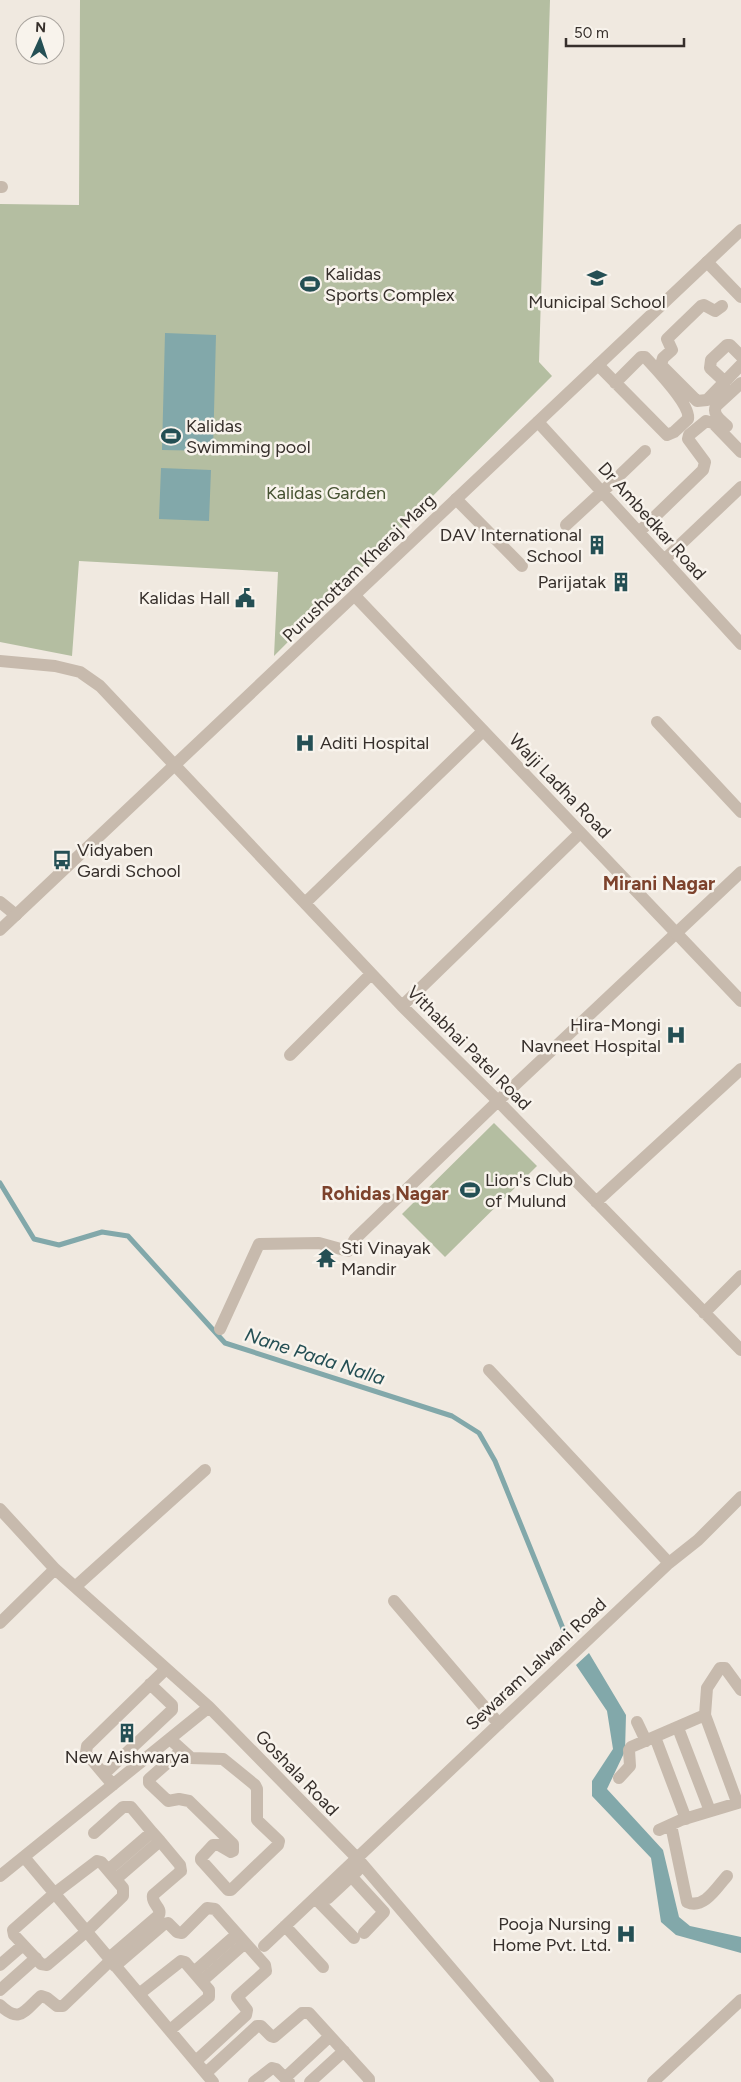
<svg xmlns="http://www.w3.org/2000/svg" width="741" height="2082" font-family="Figtree,sans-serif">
  <rect width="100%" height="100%" fill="#f0e9e0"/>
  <path fill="#b4bea1" d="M80,0H550L539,362L552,376L274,656L278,572L79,561L72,656L0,642V204L79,205Z
    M494,1123L537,1166L445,1257L402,1214Z"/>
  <path fill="#82a8aa" d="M165,333L216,335L213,451L162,450Z
    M161,468L211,470L209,521L159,519Z
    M589,1653L626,1715L625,1751L607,1789L663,1850L679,1917L690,1926L741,1937V1953L676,1935L661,1922L651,1858L592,1796V1781L613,1749L607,1711L576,1665Z"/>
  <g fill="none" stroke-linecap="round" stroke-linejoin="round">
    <path stroke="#82a8aa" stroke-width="5" d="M0,1183L34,1239L59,1245L102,1232L128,1236L225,1343L452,1416L479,1433L495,1461L564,1631"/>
    <path stroke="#c7baad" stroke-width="12" d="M0,187H2
      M707,262L741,297
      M722,306L715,311L704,305L701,306L670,336L667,339L672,350L663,358L661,365L697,401L707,400L741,365
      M598,365L667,435L674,432L688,419C691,405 655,368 645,357H641L615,383
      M724,381L710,368L711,360L727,345H730L741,356
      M538,422L741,644
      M727,426C721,420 712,415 716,406L741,383
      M621,474L645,451
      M456,499L522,566
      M566,525L616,479
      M639,532L703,470L705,462L688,439L689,435L706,421L713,423L741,452
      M664,560L741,487
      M0,661L55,666L80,672L100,686L402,1006L498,1101L741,1350
      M657,722L741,812
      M0,902L16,915
      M305,903L483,731
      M402,1006L580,833
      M290,1055L371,974
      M596,1202L741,1069
      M704,1313L741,1276
      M220,1329L259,1244L319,1243L348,1251L355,1239L498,1101L741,872
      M489,1370L669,1563
      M0,1509L55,1569L209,1707L357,1858L548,2082
      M75,1587L205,1470
      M394,1601L499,1724
      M0,1623L55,1569
      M705,1715L737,1802
      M637,1722L646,1741
      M678,1728L710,1811
      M655,1737L686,1819
      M170,1739L191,1758L223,1759L255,1785L257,1789V1820L279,1841L278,1845L231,1890H228L201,1860V1858L213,1845H219L231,1852L233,1851V1844L189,1801L179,1799L168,1801L149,1783V1779L182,1750
      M104,1774L172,1710V1705L150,1684
      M619,1778L630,1766L629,1750L631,1747L705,1715L707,1688L720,1668H725L741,1690
      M113,1785L86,1753L87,1746L166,1669
      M671,1825L687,1902C704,1910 717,1887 727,1876
      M659,1830L681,1820L741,1802
      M94,1833L123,1807H131L152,1832
      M24,1857L213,2082
      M97,1861L101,1862L123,1888V1896L87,1931L47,1965L41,1964L14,1935L13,1930L55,1893Z
      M108,1870L152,1832L160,1841L116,1879
      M0,1876L209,1707
      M351,1876L384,1912L364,1933
      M315,1898L354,1938
      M328,1898L357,1871
      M285,1926L323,1967
      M264,1946L669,1563L698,1540L741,1497
      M109,1958L159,1915C162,1907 151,1904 153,1895L181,1871L180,1865L160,1841
      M0,1965L23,1945
      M115,1966L164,1924L168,1923L177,1932L182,1933L207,1908L215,1909L265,1965L266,1971L237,1997L247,2010L246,2015L196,2061
      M194,1972L237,1934
      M202,1981L245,1943
      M0,1990L36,1958
      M139,1994L181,1961L185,1962L209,1990V1997L170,2030
      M0,2005C20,2024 24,2011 41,1996L47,1998L57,2006H63L110,1961
      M206,2073L257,2026H261L271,2036L274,2037L302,2013H309L369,2079V2082
      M285,2078L330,2036
      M254,2082L272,2068L276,2069L289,2082
      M310,2082L344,2051"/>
    <path stroke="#c7baad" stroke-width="12" d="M355,596L741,1001
      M0,930L741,230
      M653,2082L741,2000"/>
  </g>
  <defs>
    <symbol id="school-bare" viewBox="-9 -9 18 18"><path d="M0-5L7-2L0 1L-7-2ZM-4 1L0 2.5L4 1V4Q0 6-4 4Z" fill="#244f54" stroke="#f8f3ec" stroke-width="2.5" paint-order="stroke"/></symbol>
    <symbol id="stadium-bare" viewBox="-9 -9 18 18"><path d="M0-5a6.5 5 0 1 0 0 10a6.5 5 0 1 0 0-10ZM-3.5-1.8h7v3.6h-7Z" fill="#244f54" stroke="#f8f3ec" stroke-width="2.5" paint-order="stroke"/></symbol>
    <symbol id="building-bare" viewBox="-9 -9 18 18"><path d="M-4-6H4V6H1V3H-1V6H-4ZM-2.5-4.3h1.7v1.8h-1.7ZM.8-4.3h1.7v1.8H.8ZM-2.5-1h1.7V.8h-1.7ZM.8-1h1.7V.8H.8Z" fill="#244f54" stroke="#f8f3ec" stroke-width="2.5" paint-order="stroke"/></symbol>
    <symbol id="civic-bare" viewBox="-9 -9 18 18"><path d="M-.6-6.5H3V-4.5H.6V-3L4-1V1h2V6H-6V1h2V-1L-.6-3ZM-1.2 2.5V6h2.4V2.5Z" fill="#244f54" stroke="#f8f3ec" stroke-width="2.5" paint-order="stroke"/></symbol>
    <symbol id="hospital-bare" viewBox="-9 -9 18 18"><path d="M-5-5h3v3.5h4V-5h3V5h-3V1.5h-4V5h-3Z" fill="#244f54" stroke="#f8f3ec" stroke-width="2.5" paint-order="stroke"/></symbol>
    <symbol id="bus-bare" viewBox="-9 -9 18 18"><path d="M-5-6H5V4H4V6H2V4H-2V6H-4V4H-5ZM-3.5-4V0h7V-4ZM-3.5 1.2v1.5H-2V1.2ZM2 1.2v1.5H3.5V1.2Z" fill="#244f54" stroke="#f8f3ec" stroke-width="2.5" paint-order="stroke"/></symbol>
    <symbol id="temple-bare" viewBox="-9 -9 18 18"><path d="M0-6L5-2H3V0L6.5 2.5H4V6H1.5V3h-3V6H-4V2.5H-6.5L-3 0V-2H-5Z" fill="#244f54" stroke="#f8f3ec" stroke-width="2.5" paint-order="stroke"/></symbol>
  </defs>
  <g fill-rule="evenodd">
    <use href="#school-bare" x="583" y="264" width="28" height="28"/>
    <use href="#stadium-bare" x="296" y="270" width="28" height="28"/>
    <use href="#stadium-bare" x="157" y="422" width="28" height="28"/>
    <use href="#building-bare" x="583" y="531" width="28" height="28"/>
    <use href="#building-bare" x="607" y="568" width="28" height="28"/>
    <use href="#civic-bare" x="231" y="584" width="28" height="28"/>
    <use href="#hospital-bare" x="291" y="729" width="28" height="28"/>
    <use href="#bus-bare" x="48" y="846" width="28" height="28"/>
    <use href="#hospital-bare" x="662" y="1021" width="28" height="28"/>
    <use href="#stadium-bare" x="456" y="1176" width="28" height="28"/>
    <use href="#temple-bare" x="312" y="1244" width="28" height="28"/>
    <use href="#building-bare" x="113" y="1719" width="28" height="28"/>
    <use href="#hospital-bare" x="612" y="1920" width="28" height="28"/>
  </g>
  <g text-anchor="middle" stroke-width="5" stroke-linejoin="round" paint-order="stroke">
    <g font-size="18" fill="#362f2b" stroke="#f8f3ec" text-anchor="start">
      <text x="325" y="280">Kalidas<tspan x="325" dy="21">Sports Complex</tspan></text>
      <text x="597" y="308" text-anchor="middle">Municipal School</text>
      <text x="186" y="432">Kalidas<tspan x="186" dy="21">Swimming pool</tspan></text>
      <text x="582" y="541" text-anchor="end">DAV International<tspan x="582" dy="21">School</tspan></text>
      <text x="606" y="588" text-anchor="end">Parijatak</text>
      <text x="230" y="604" text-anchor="end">Kalidas Hall</text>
      <text x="320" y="749">Aditi Hospital</text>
      <text x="77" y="856">Vidyaben<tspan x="77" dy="21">Gardi School</tspan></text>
      <text x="661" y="1031" text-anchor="end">Hira-Mongi<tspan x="661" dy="21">Navneet Hospital</tspan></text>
      <text x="485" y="1186">Lion's Club<tspan x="485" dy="21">of Mulund</tspan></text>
      <text x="341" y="1254">Sti Vinayak<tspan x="341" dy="21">Mandir</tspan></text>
      <text x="127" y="1763" text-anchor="middle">New Aishwarya</text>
      <text x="611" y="1930" text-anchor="end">Pooja Nursing<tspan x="611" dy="21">Home Pvt. Ltd.</tspan></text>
    </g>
    <g font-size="18" fill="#455231" stroke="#f8f3ec">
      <text x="326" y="499">Kalidas Garden</text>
    </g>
    <g font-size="18" fill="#362f2b" stroke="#f8f3ec">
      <text transform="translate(652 521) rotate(48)" y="6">Dr Ambedkar Road</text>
      <text transform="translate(359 568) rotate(-44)" y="6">Purushottam Kheraj Marg</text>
      <text transform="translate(560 786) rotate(46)" y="6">Walji Ladha Road</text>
      <text transform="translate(469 1048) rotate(45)" y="6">Vithabhai Patel Road</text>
      <text transform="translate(536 1664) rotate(-43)" y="6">Sewaram Lalwani Road</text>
      <text transform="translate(297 1773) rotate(46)" y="6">Goshala Road</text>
    </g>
    <g font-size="19" font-weight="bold" fill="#7d422c" stroke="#f8f3ec">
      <text x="659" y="890">Mirani Nagar</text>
      <text x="385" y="1200">Rohidas Nagar</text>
    </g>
    <g font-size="19" font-style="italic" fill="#244f54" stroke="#f8f3ec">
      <text transform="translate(315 1356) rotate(18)" y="7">Nane Pada Nalla</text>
    </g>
  </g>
  <g transform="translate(40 40) rotate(3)"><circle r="24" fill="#f8f3ec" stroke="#aaa59f"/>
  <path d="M0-4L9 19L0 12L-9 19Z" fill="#244f54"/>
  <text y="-8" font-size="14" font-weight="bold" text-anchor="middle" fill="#362f2b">N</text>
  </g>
  <path d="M566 38v8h118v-8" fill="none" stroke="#362f2b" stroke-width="2.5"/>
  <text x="574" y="38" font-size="15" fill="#362f2b" stroke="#f8f3ec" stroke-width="4" paint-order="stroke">50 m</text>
</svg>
